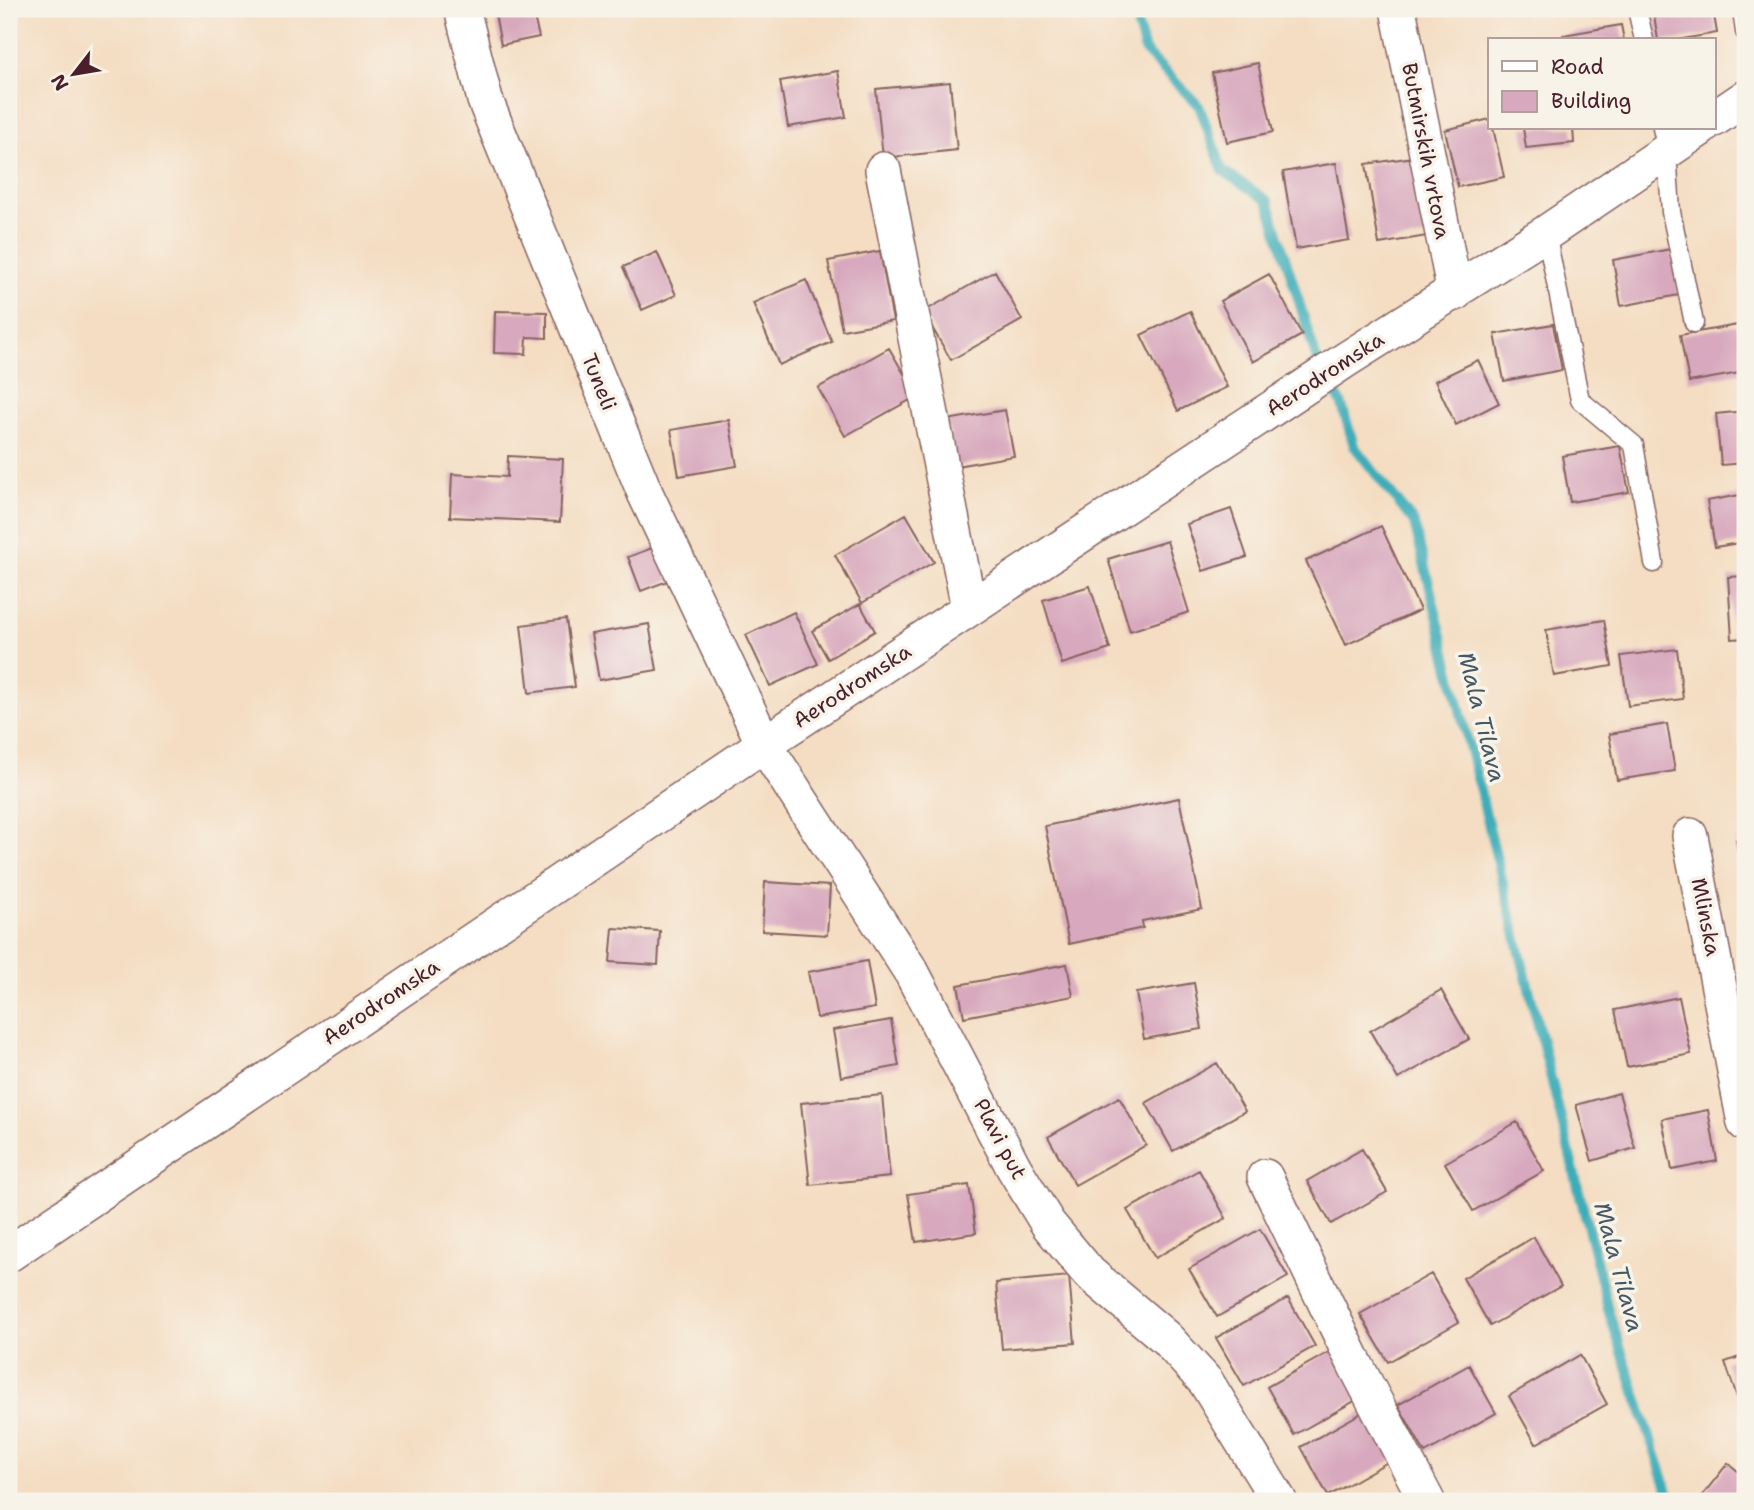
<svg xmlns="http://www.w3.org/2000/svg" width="1754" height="1510" font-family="'Shantell Sans',sans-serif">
  <rect width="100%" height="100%" fill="#f7f3e8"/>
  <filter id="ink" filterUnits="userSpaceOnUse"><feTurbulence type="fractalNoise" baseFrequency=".0143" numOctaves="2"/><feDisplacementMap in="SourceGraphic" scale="14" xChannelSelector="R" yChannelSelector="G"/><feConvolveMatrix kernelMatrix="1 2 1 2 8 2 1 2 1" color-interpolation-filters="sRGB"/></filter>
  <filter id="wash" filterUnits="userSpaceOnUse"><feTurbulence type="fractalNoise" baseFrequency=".00686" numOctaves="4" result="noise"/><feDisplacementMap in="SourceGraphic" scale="28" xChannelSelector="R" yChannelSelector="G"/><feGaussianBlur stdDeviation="1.57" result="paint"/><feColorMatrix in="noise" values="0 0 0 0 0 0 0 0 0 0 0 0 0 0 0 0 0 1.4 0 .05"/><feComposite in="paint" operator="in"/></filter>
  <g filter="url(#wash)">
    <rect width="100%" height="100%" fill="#f4ddc2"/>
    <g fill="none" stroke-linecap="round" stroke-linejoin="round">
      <path stroke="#3dadb9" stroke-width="10" d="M1133,9L1145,51L1199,106L1223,171L1268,201L1320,370L1341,402L1354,446L1414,523L1609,1313L1671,1501"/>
    </g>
    <g id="blocks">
      <path fill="#d8a9be" d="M494,9H532L539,37L501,45Z
        M1185,9H1215V10L1186,15Z
        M1300,9H1331V10L1301,15Z
        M1653,9H1713L1717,33L1677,40H1658Z
        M1621,25L1624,40H1564L1563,35Z
        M1258,63L1273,132L1227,142L1212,73Z
        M838,71L846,117L788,127L780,81Z
        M950,82L957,150L883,158L876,89Z
        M1490,119V128H1493L1504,177L1458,187L1445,130Z
        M1523,128H1573L1574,143L1526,148Z
        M1414,157L1427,236L1379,244L1366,164Z
        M1336,163L1349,240L1296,249L1283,172Z
        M1671,249L1679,295L1621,306L1613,260Z
        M880,251L893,321L842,330L828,261Z
        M657,252L676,295L642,310L623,267Z
        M995,271L1022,320L951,360L923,312Z
        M1269,274L1302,335L1253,362L1220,301Z
        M806,280L832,342L779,365L753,303Z
        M495,311L547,312V338L527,337L526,354L494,353Z
        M1190,311L1227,387L1178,411L1141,335Z
        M1553,324L1562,370L1504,381L1495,334Z
        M1738,325L1745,372L1689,382L1680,335Z
        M889,348L917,396L845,436L818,388Z
        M1478,360L1499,403L1456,425L1435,381Z
        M1005,410L1014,456L956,466L947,420Z
        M1745,411V463L1721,465L1716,414Z
        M729,420L737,466L679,476L671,430Z
        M1620,446L1629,492L1570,502L1562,456Z
        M508,456L563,459L560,522L450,517L452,474L507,477Z
        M1745,494V542L1715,547L1707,501Z
        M1231,509L1247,557L1203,571L1187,524Z
        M906,514L934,562L862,603L835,555Z
        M1381,526L1420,610L1346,645L1306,561Z
        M1167,541L1189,612L1130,631L1108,559Z
        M660,545L673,579L641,591L628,557Z
        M1745,576V638L1732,639L1728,577Z
        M1090,586L1110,649L1062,664L1043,600Z
        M860,604L875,631L828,659L812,631Z
        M794,612L818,664L770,686L746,635Z
        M566,619L575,687L529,693L521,625Z
        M1604,620L1612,666L1554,676L1546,630Z
        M649,624L657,670L599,680L591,634Z
        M1677,649L1683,699L1628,706L1621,656Z
        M1667,724L1675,771L1617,780L1609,734Z
        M1179,798L1202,909L1142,921L1143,928L1069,944L1045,826Z
        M1745,839V888L1744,889L1736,840Z
        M765,882L830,886L827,935L762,931Z
        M613,928L660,931L658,965L610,962Z
        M867,961L875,1008L817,1018L808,972Z
        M1067,964L1073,996L964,1017L958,985Z
        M1194,983L1202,1029L1144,1039L1136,993Z
        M1441,990L1469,1039L1398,1079L1370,1031Z
        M1679,997L1691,1054L1627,1067L1615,1010Z
        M891,1020L899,1066L841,1077L833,1030Z
        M1217,1063L1245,1111L1173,1151L1146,1103Z
        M1619,1093L1635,1148L1592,1161L1576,1105Z
        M882,1095L890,1177L810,1185L801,1103Z
        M1119,1097L1146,1145L1075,1185L1048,1137Z
        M1708,1110L1717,1161L1672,1170L1662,1119Z
        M1517,1122L1544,1171L1473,1211L1445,1163Z
        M1362,1149L1387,1192L1331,1224L1307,1181Z
        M1199,1170L1226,1218L1155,1258L1127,1210Z
        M969,1185L976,1233L916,1242L908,1194Z
        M1260,1229L1288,1277L1217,1317L1189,1269Z
        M1534,1237L1561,1286L1490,1326L1463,1278Z
        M1431,1274L1459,1322L1388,1362L1360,1314Z
        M1069,1276L1075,1343L1002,1349L996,1283Z
        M1288,1298L1315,1346L1244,1386L1216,1338Z
        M1338,1347L1365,1395L1294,1435L1267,1387Z
        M1580,1355L1607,1404L1536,1444L1509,1396Z
        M1745,1355V1420L1725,1362Z
        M1469,1365L1496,1413L1425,1453L1398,1405Z
        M1372,1407L1400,1455L1328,1496L1301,1447Z
        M1728,1463L1745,1477V1501H1698Z"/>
    </g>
  </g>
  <g filter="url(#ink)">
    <use href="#blocks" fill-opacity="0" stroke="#866260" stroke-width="2"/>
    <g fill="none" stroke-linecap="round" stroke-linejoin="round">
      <defs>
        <path id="lane" d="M1637,9L1644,40
          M1742,9L1745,32
          M1662,128L1667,151L1671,212L1694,323
          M1546,233L1580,400L1634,445L1654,563"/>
        <path id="street" d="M462,9L485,100L590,359L645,493L764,744L912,973L1014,1168L1048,1224L1089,1273L1166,1338L1206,1382L1279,1501
          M1398,9L1455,293
          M1714,119L1745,98
          M883,170L969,608
          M1690,836L1745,1123
          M1265,1177L1355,1364L1427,1501
          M9,1254L764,744L1347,359L1546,233L1701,128"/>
      </defs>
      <use href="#lane" stroke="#866260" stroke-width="21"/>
      <use href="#street" stroke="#866260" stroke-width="38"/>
      <use href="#lane" stroke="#fff" stroke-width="18"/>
      <use href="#street" stroke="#fff" stroke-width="35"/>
    </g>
  </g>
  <g text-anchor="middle" stroke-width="7" stroke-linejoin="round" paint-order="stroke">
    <g font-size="21" fill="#4a1f2b" stroke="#f7f3e8">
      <text transform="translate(1426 151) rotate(79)" y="7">Butmirskih vrtova</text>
      <text transform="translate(1325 374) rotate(-33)" y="7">Aerodromska</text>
      <text transform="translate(599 382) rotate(68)" y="7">Tuneli</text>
      <text transform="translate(852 686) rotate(-33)" y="7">Aerodromska</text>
      <text transform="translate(1706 917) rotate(79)" y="7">Mlinska</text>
      <text transform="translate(381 1002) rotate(-34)" y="7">Aerodromska</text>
      <text transform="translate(1000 1139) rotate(62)" y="7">Plavi put</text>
    </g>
    <g font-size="23" font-style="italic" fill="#455864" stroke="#f7f3e8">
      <text transform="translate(1482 717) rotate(76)" y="8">Mala Tilava</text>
      <text transform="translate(1619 1267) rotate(75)" y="8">Mala Tilava</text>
    </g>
  </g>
  <rect width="1754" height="1510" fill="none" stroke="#f7f3e8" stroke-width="35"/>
  <rect x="1488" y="38" width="228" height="91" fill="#f7f3e8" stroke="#b29e9c" stroke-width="2"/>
  <rect x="1502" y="61" width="35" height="10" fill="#ffffff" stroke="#b29e9c" stroke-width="2"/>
  <text x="1551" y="74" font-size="21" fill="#4a1f2b">Road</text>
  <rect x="1502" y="91" width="35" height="21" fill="#d8a9be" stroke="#b29e9c" stroke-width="2"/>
  <text x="1551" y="108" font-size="21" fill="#4a1f2b">Building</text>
  <g transform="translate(74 74) rotate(239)" stroke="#f7f3e8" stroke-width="5" paint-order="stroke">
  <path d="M0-5L12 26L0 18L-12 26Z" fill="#4a1f2b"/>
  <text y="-10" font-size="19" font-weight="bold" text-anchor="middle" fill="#4a1f2b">N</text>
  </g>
</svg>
